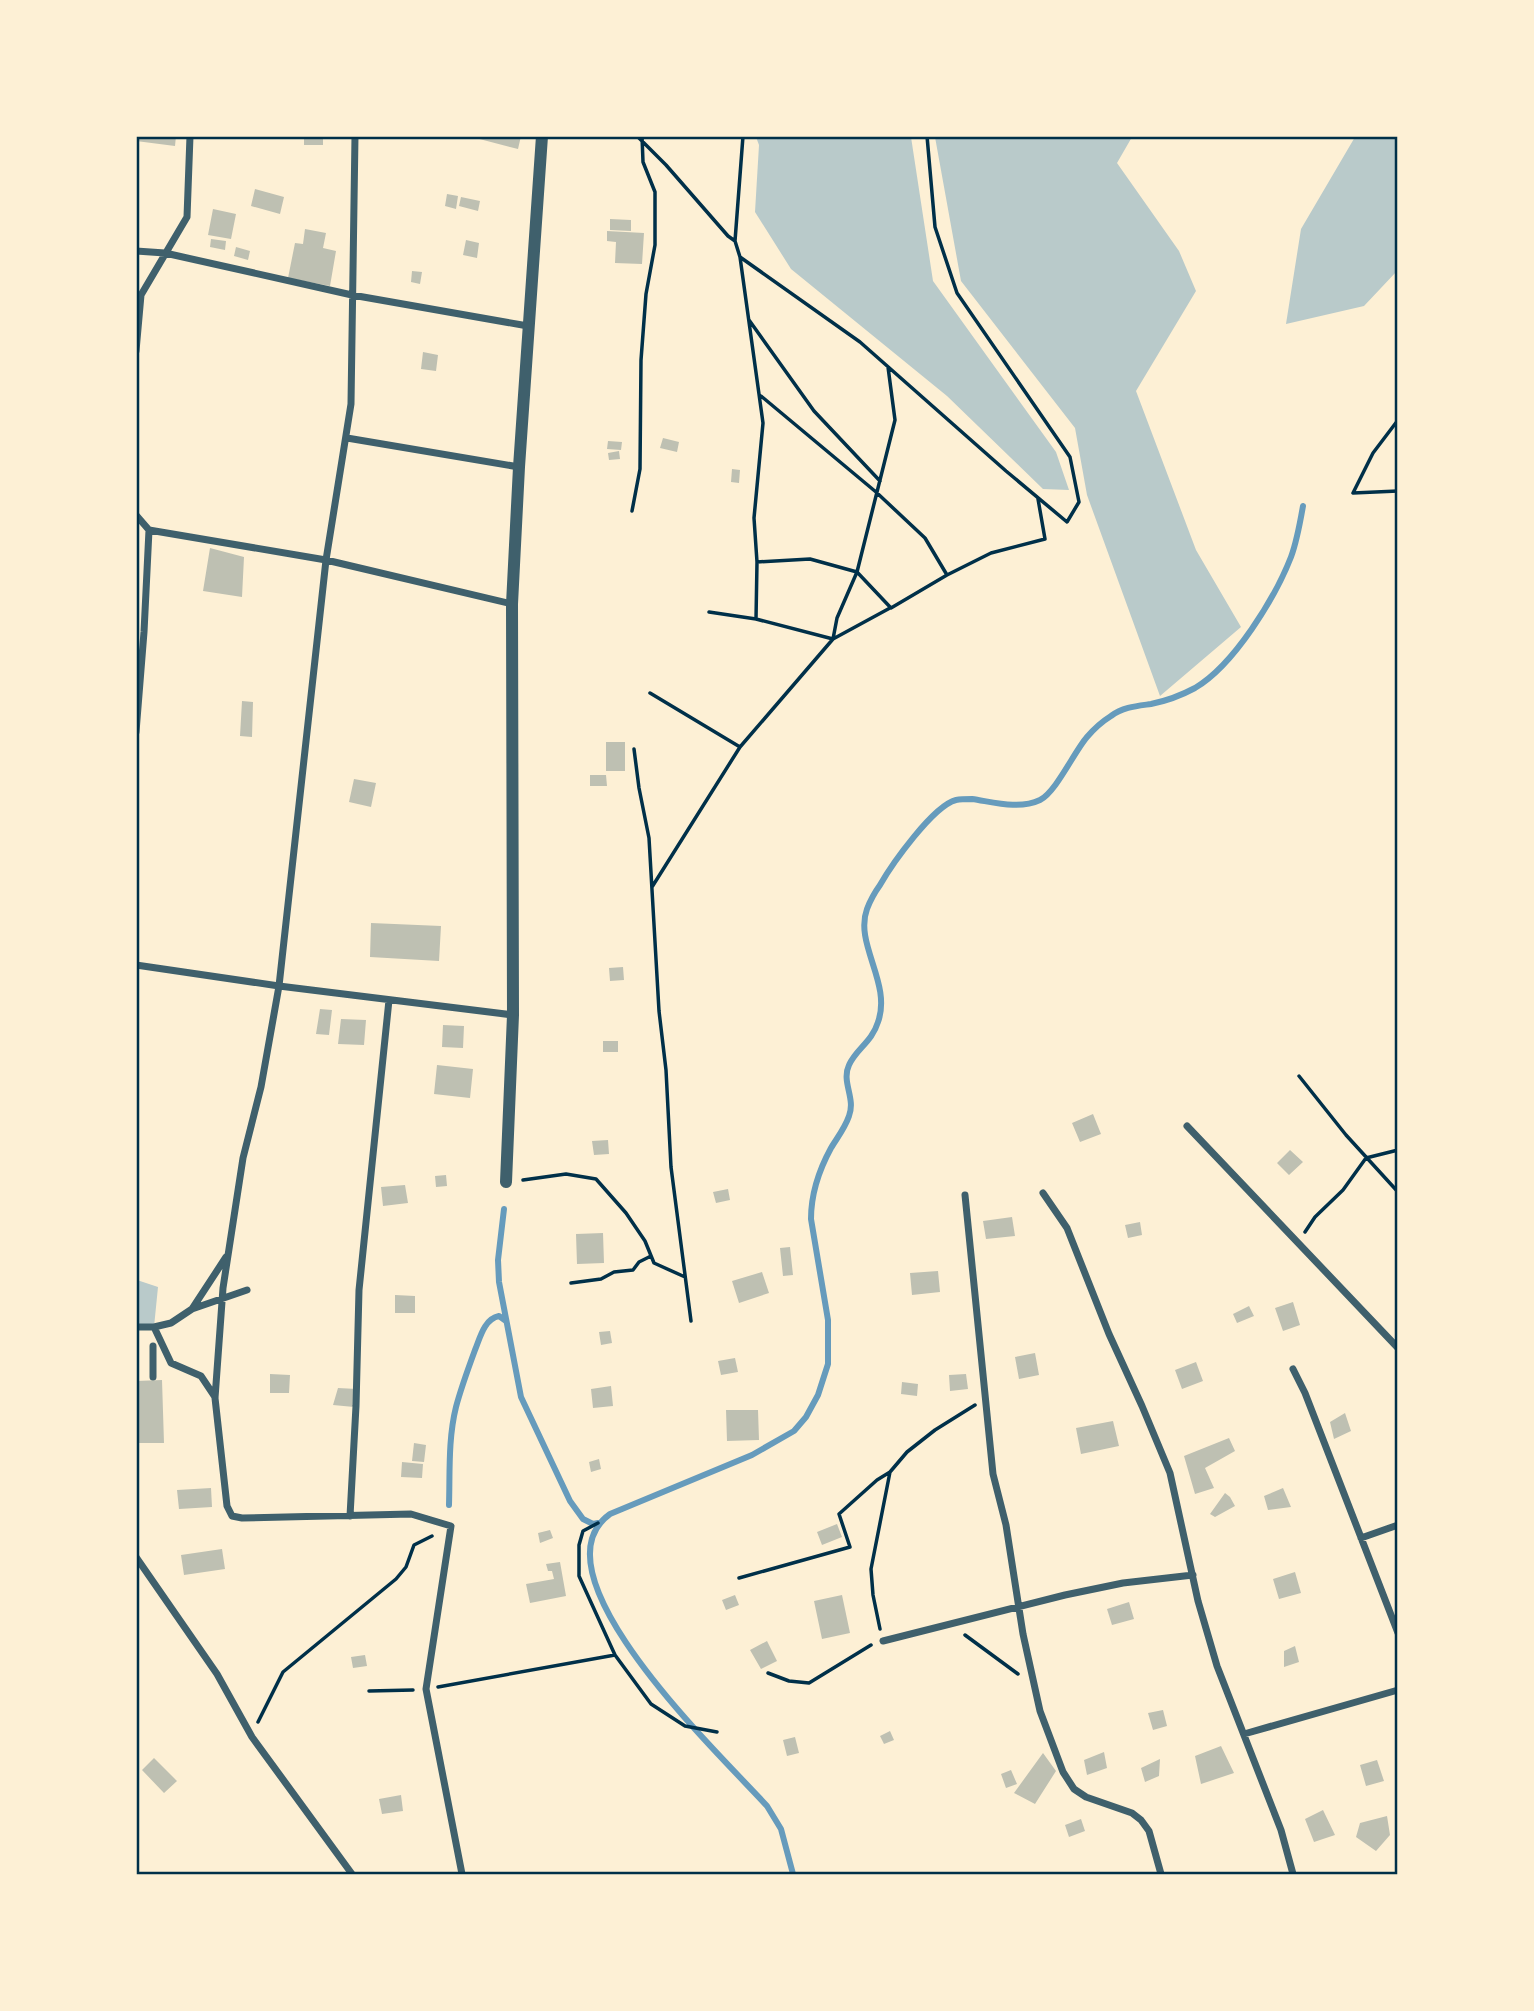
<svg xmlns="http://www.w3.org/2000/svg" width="1534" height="2011" font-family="Jost,sans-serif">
  <rect width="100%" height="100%" fill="#fdf0d5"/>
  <path fill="#b9caca" d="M756,137H911L933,281L1056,452L1069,490L1043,489L947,396L791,269L755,212L759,145Z
    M935,137H1132L1117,163L1179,251L1196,291L1136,391L1196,550L1241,627L1160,696L1087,495L1075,428L961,281Z
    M1355,137H1397V271L1364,306L1286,324L1301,229Z
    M137,1280L158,1287L154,1327H137Z"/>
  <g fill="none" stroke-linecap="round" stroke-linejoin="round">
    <path stroke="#669bbc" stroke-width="6" d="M504,1209L498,1260L499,1282L521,1397L570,1501L583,1519L593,1524L598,1523
      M449,1505C450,1473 448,1439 456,1407C461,1388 468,1369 475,1350C480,1338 484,1319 499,1316L506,1321
      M793,1874L781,1829L767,1806C726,1760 527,1574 610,1514L752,1455L794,1431L806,1417L818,1395L828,1364V1320L811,1219C811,1194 819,1170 831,1148C837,1138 845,1128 849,1116C856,1098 841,1082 849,1065C856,1049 872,1042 878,1022C892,983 854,944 867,909C870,901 875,892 880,885C892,864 933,806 956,800C961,799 968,799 972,799C993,802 1019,810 1040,800C1056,792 1074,752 1087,737C1093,730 1103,721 1111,716C1123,707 1137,706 1151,704C1166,701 1182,695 1195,688C1234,665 1275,598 1291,557C1297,541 1300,523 1303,506"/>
  </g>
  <path fill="#bec0b2" d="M136,136H176L175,146L136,141Z
    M304,136H323V145H304Z
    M468,136H521L518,149Z
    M255,189L284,197L280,214L251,206Z
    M447,194L458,196L456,209L445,206Z
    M461,197L480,201L478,211L459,206Z
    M213,209L236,214L231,239L208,235Z
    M610,219L631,220V231L610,230Z
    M305,229L326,233L323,248L336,251L330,286L288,278L295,243L303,244Z
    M607,231L644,233L642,264L615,263L616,242L607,241Z
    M211,239L226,241L225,250L210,247Z
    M466,240L479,243L477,258L463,255Z
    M236,247L250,251L248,260L234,256Z
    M412,271L422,272L420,284L411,282Z
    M423,352L438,355L436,371L421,369Z
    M663,438L679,442L677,452L660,448Z
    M608,441L622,442L621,450L607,449Z
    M619,451L620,459L609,460L608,453Z
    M732,469L740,470L739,483L731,482Z
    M210,548L244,557L242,597L203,591Z
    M242,701L253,702L252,737L240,736Z
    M606,742H625V771H606Z
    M590,775H606L607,786H590Z
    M354,779L376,783L371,807L349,802Z
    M371,923L441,926L439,961L370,957Z
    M623,967L624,980L610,981L609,968Z
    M320,1009L332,1010L329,1035L316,1034Z
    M341,1019L366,1020L364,1045L338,1044Z
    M443,1025L464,1026L463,1048L442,1047Z
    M603,1041H618V1052H603Z
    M437,1065L473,1069L470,1098L434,1094Z
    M1093,1114L1101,1134L1080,1142L1072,1123Z
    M608,1140L609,1154L594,1155L592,1141Z
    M1290,1150L1303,1162L1289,1175L1277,1163Z
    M446,1175L447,1186L436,1187L435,1176Z
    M405,1185L408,1203L383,1206L381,1187Z
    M728,1189L730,1200L716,1203L713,1192Z
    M1012,1217L1015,1236L986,1239L983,1221Z
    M1140,1222L1142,1235L1128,1238L1125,1225Z
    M603,1233L604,1263L577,1264L576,1234Z
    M790,1247L793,1275L783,1276L780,1248Z
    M938,1271L940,1292L912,1295L910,1273Z
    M762,1272L769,1293L739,1303L732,1281Z
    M395,1295L415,1296V1313H395Z
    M1293,1302L1300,1325L1283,1331L1275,1308Z
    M1249,1306L1254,1316L1237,1323L1233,1314Z
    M610,1331L612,1343L601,1345L599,1332Z
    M1035,1353L1039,1375L1019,1379L1015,1357Z
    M735,1358L738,1372L721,1375L718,1361Z
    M1196,1362L1203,1381L1182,1389L1175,1370Z
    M270,1374L290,1375L289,1393H270Z
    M966,1374L968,1389L950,1391L949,1375Z
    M162,1380L164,1443H136V1381Z
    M902,1382L918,1384L917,1396L901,1394Z
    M611,1386L613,1406L593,1408L591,1389Z
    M338,1388L357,1389L354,1407L333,1405Z
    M726,1410H758L759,1440L727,1441Z
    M1345,1413L1351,1431L1334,1439L1330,1422Z
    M1113,1421L1119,1446L1081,1454L1076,1428Z
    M1229,1438L1235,1451L1205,1468L1214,1488L1195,1494L1184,1456Z
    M414,1443L426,1445L424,1462L412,1461Z
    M599,1459L601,1469L591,1472L589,1462Z
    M402,1462L423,1464L422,1478L401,1477Z
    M211,1488L212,1507L179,1509L177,1490Z
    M1283,1488L1291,1507L1268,1510L1264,1496Z
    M1225,1493L1230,1497L1235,1506L1215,1517L1210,1514Z
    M837,1524L842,1537L822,1545L817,1532Z
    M550,1530L553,1538L540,1543L538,1533Z
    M222,1549L225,1569L184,1575L181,1555Z
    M560,1562L566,1596L530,1603L526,1584L554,1579L552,1571H548L546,1564Z
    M1295,1572L1301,1593L1279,1599L1273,1579Z
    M735,1595L739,1605L726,1610L722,1600Z
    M842,1595L850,1633L822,1639L814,1601Z
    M1129,1602L1134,1619L1112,1625L1107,1609Z
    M767,1641L777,1661L761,1669L750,1650Z
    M1295,1646L1299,1662L1284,1667V1651Z
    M365,1655L367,1666L353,1668L351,1657Z
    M1163,1710L1167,1726L1153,1730L1148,1713Z
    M890,1731L894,1740L884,1744L880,1736Z
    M795,1737L799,1753L787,1756L783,1740Z
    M1221,1746L1234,1773L1201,1784L1195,1756Z
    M1104,1752L1107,1768L1087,1775L1084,1760Z
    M1043,1753L1056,1771L1035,1804L1014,1793Z
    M154,1758L177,1781L164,1793L142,1770Z
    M1160,1759L1159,1776L1145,1782L1141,1768Z
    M1377,1760L1384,1781L1366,1786L1360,1765Z
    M1011,1770L1017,1784L1006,1788L1001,1774Z
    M401,1795L403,1811L382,1814L379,1799Z
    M1323,1810L1335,1835L1314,1842L1305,1819Z
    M1387,1816L1390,1835L1376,1851L1356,1837L1360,1823Z
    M1081,1819L1085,1831L1069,1837L1065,1825Z"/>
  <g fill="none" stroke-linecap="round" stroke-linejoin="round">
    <path stroke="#003049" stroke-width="3.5" d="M637,136L666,165L728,236L735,241
      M740,257L860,342L1006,471L1067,522L1079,502L1070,457L957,293L935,227L927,136
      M749,320L814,411L880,481
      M761,396L876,492L925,538L947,575
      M1398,420L1373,453L1353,493L1398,491
      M632,511L640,469L641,360L646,294L655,245V192L643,162L642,136
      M757,562L810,559L857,572L891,608L947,575L991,553L1045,539L1038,499
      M709,612L756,619
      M833,639L837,618L857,572L895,420L888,367
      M833,639L890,608
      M650,693L740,747
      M634,749L639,788L649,838L659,1011L666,1070L671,1167L691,1321
      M652,887L740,747L833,639L756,619L757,562L754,518L763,423L740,257L735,241L743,136
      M1299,1076L1346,1135L1398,1192
      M523,1180L566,1174L596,1179L626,1213L645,1241L654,1263L685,1277
      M1305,1232L1315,1217L1343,1190L1366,1158L1398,1150
      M571,1283L601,1279L614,1272L633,1270L639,1262L651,1256
      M598,1523L583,1531L579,1545V1576L615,1655L651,1704L685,1726L717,1732
      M739,1578L850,1547L839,1514L877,1480L890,1472
      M880,1629L873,1595L871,1569L890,1472L907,1452L935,1430L975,1405
      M965,1635L1018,1674
      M768,1673L789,1681L809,1683L871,1645
      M438,1687L615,1655
      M369,1691L413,1690
      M258,1722L283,1672L396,1579L406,1567L414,1545L432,1536"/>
    <path stroke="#3f606c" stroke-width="7" d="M355,136L351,404L326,560L279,986L261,1087L243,1158L223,1288L215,1398L227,1506L232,1516L242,1518L411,1514L451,1526L426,1689L462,1874
      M136,251L165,253L352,295L528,326
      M136,351L141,295L187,217L190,136
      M347,438L519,467
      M136,515L149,530L144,632L136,732
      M149,530L326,560L512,604
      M136,965L279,986L513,1015
      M1187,1126L1398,1348
      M1043,1193L1067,1228L1109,1334L1142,1406L1170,1473L1198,1601L1217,1666L1281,1830L1293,1874
      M965,1195L993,1474L1006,1525L1023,1634L1040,1711L1063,1772L1074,1789L1086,1797L1132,1813L1141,1820L1149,1831L1161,1874
      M192,1309L226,1257
      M136,1327H154L171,1323L192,1309L247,1290
      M154,1327L171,1363L201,1376L215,1397
      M153,1346V1377
      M1293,1369L1305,1393L1398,1633
      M350,1516L356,1406L359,1290L389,1000
      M1361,1538L1398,1525
      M136,1557L217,1674L252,1737L352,1874
      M883,1641L1065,1595L1123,1583L1193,1575
      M1244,1734L1398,1690"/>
    <path stroke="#3f606c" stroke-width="12" d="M506,1182L513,1015L512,604L519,467L542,136"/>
  </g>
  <rect width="1534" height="2011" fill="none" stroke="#fdf0d5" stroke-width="276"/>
  <rect x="138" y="138" width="1258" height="1735" fill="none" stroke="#003049" stroke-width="2.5"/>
</svg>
